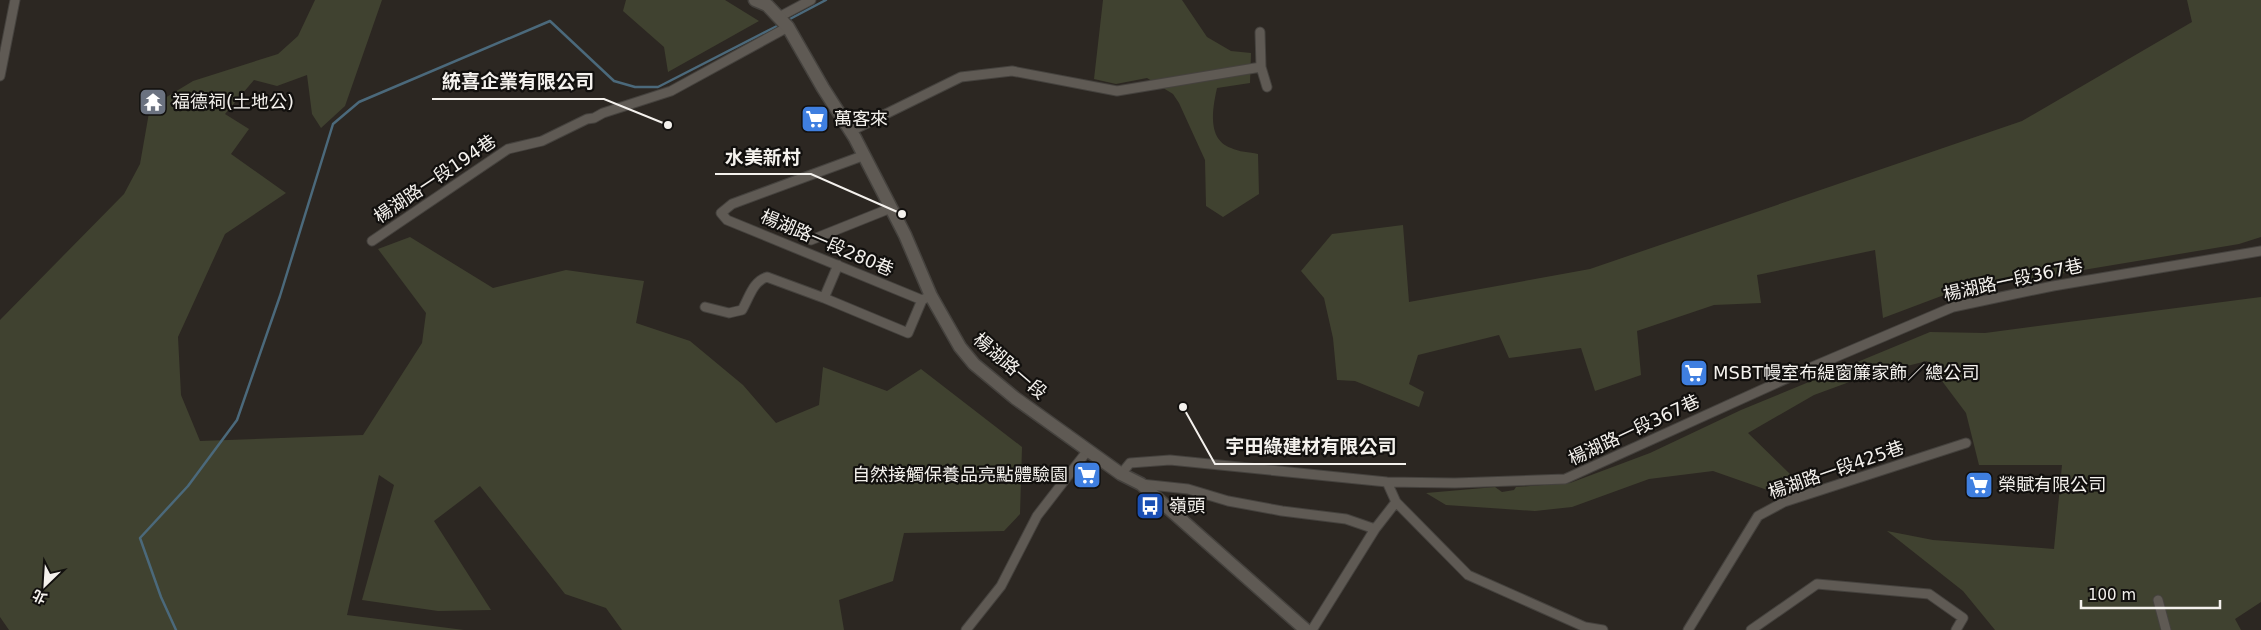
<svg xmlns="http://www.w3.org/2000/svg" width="2261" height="630" font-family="'DejaVu Sans','Noto Sans TC',sans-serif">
  <rect width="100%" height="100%" fill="#2c2722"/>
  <path fill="#404230" d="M315,0H382L345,106L321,128L312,114L307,75L277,86L254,80L225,114L249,129L231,154L286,193L225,234L178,337L181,395L200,441L363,435L422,343L426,313L378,249L410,237L493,288L566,270L644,281L636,323L690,341L743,385L776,423L819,405L823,367L887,391L921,369L1022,447L1020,514L1004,531L904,533L893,581L839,600L844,630H622L606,608L565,594L480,486L434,521L491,610L438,611L362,600L394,485L379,475L347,615L464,630H9L0,617V320L124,194L140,164L150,107L193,81L278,54L298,36Z
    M626,0H725L759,21L668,72L664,47L623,11Z
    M1103,0H1182L1207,37L1231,51L1251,53L1250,83L1217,88C1213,107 1206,139 1231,148C1239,152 1249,152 1258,154L1259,194L1223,217L1206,206L1205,160L1179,103L1173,94L1147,78L1116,84L1094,79Z
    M2187,0H2261V237L2239,244L1952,292L1883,318L1875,250L1757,275L1761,303L1714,305L1637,331L1641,375L1595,391L1581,348L1509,358L1499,335L1418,355L1409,384L1424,392L1419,407L1355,381L1337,380L1333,338L1324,298L1301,271L1332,234L1403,225L1409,302L1590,269L2022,121L2192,22Z
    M2261,297V602L2235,619L2241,630H1995L1963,591L1887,531L1933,540L2054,549L2062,465H1979L1966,413L1927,361L1863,377L1814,395L1748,433L1790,474L1773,492L1713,471L1649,479L1572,507L1535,511L1446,505L1426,493L1495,487L1502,492L1514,490L1516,487L1570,483L1650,453L1741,410L1930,332L1985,333Z"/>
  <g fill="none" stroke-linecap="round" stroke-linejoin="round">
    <path stroke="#4b697b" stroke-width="2.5" d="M788,20L826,0
      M176,630L161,597L140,538L188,486L237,420L280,296L333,124L359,102L550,21L614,81L635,87H658L781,24"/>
    <defs>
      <path id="street" d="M779,17L811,0
        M1260,32L1261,67L1267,87
        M0,76L15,0
        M851,131L961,77L1012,71L1117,91L1261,67
        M865,155L732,204L721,213L727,220L922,300
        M811,240L891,208
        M372,241L508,149L542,141L587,119L594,118L603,113L671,91L788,27
        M824,298L838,265
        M705,307L729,313L742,310C749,298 753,281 767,277L824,298L908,333L922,300L926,298
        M1121,474L1130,463L1170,460L1387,482L1455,483L1565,479L1812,367L1953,307L2053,286L2261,251
        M1387,482L1396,502L1468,575L1585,627L1603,630
        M1141,484L1188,489L1228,501L1282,511L1346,519L1375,529
        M2158,600L2166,630
        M966,630L1001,586L1037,516L1088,450
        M1312,630L1375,529L1396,502
        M1688,630L1758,516L1784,502L1966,443
        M1751,630L1817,584L1929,594L1963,618L1956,630"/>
      <path id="secondary" d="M755,0L767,5L788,27L823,88L855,138L905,235L931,296L960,347L974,364L1015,398L1121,474L1141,484L1306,630"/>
    </defs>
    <use href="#street" stroke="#45423e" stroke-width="11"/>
    <use href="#secondary" stroke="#45423e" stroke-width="15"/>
    <use href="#street" stroke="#5f5a54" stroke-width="9"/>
    <use href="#secondary" stroke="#5f5a54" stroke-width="12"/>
  </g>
  <defs>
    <symbol id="temple-square" viewBox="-11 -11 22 22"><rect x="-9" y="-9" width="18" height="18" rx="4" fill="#6b7280" stroke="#12100e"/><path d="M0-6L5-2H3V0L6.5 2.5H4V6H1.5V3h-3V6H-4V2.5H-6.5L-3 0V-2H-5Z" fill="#fff"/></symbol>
    <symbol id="supermarket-square" viewBox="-11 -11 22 22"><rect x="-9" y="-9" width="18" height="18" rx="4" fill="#3f7fe0" stroke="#12100e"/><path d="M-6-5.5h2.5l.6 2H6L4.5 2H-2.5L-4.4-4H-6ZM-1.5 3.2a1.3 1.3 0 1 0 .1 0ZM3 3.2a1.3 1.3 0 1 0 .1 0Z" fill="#fff"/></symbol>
    <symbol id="bus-square" viewBox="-11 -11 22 22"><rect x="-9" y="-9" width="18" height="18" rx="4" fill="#1a4fb4" stroke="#12100e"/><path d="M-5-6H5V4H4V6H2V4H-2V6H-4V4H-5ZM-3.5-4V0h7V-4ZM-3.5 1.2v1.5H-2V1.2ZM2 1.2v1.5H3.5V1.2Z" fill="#fff"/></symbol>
  </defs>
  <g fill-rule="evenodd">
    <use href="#temple-square" x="137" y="86" width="32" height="32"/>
    <use href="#supermarket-square" x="799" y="103" width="32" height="32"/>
    <use href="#supermarket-square" x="1678" y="357" width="32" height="32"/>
    <use href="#supermarket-square" x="1071" y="459" width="32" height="32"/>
    <use href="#supermarket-square" x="1963" y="469" width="32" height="32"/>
    <use href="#bus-square" x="1134" y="490" width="32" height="32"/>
  </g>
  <g text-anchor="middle" stroke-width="4.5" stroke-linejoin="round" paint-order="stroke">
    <g font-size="18" fill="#f4f1ed" stroke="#12100e" text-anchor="start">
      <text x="172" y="108">福德祠(土地公)</text>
      <text x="834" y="125">萬客來</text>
      <text x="1713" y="379">MSBT幔室布緹窗簾家飾／總公司</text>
      <text x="1068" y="481" text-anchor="end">自然接觸保養品亮點體驗園</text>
      <text x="1998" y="491">榮賦有限公司</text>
      <text x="1169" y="512">嶺頭</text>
    </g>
    <g font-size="18" fill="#f4f1ed" stroke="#12100e">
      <text transform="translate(435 179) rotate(-34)" y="6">楊湖路一段194巷</text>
      <text transform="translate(827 243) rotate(23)" y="6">楊湖路一段280巷</text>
      <text transform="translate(2013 280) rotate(-12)" y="6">楊湖路一段367巷</text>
      <text transform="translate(1010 366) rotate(41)" y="6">楊湖路一段</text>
      <text transform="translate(1634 430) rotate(-25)" y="6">楊湖路一段367巷</text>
      <text transform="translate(1836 470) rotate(-19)" y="6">楊湖路一段425巷</text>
    </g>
  </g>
  <path fill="none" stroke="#f4f1ed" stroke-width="2" d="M668 125L604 99H432M902 214L811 174H715M1183 407L1215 464H1406"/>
  <g fill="#f4f1ed" stroke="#12100e" stroke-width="2">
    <circle cx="668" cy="125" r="5"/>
    <circle cx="902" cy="214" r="5"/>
    <circle cx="1183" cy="407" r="5"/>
  </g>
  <g font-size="19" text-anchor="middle" font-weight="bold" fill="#f4f1ed" stroke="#12100e" stroke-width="4.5" stroke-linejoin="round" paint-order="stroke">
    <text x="518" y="88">統喜企業有限公司</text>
    <text x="763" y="164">水美新村</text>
    <text x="1311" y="453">宇田綠建材有限公司</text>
  </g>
  <g transform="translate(45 585) rotate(205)" stroke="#12100e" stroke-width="4" paint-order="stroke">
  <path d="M0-4L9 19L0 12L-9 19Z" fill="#f4f1ed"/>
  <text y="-8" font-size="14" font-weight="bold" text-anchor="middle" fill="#f4f1ed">北</text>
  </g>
  <path d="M2081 600v8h139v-8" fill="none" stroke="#f4f1ed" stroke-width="2.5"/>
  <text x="2088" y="600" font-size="15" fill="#f4f1ed" stroke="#12100e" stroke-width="4" paint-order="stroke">100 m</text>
</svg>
